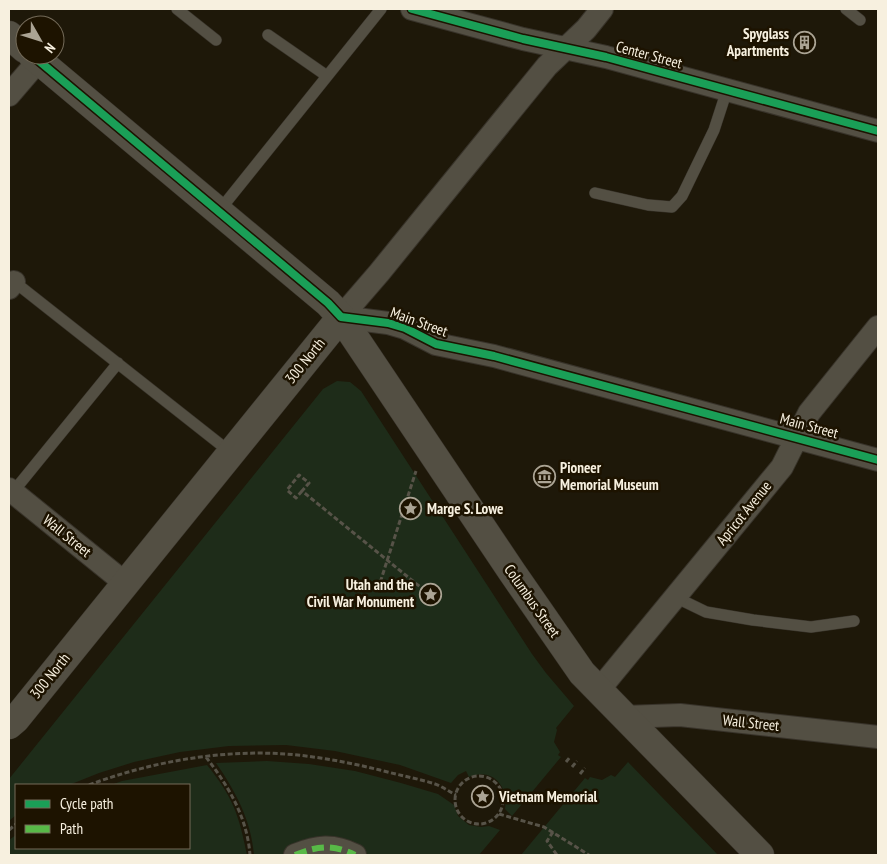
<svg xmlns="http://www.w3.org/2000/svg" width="887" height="864" font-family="'PT Sans Narrow',sans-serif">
  <rect width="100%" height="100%" fill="#1e1809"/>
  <path fill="#1e2c19" d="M337,381L350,382L361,391L532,654L546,673L574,706L556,728L557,730L554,742L560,752L558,755L561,757L512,816L505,809C509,786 492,767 469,777L466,771L458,775L451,783L400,765L335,751L286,745L229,746L180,752L134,762L99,773L69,785H16V815L9,821V779L323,389Z
    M267,761L309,764L355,771L401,783L438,794L454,805L458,816L469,825L481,827L489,826L500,830L479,855H369L361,850L294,847L282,855H254C251,820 236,792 216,763Z
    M628,762L718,855H521L585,778L588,780L590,777L602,780L611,775L615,777Z
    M207,765C233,797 239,815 247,855H9V840L16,835V848H189V785H111L122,781Z"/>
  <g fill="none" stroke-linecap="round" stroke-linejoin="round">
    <defs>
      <path id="lane" d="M177,9L216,40
        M846,9L860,20
        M268,35L327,76
        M595,193L648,205L672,207L682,196L714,130L727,90
        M219,211L381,9
        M12,280L230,452
        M13,492L118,363
        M675,597L706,612L753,620L811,627L854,621"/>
      <path id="street" d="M412,9L523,39L606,57L878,131
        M9,95L39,60
        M9,288L14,282
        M341,317L388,323L405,328L436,344L494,356L878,460
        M341,317L379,273L547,66L586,29L602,9
        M9,489L125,583
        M598,691L782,467L809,413L878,327
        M624,717L680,715L878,737
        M295,855C317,846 333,844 355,855"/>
      <path id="secondary" d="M9,35L25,49
        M32,55L328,303L341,317L512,572L582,673L760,855
        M9,725L16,719L341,317"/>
    </defs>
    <use href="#lane" stroke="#38332a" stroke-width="12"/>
    <use href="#street" stroke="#38332a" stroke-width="24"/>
    <use href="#secondary" stroke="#38332a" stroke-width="29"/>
    <path stroke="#575348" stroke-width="3" stroke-dasharray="5 2.5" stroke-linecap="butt" d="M302,491L296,498L287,490L299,475L309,483L302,491L424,590
      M378,589L416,471
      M206,757C229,787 247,817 250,855
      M566,762L570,757
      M572,767L577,761
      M580,774L585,768
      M455 800a24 24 0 1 1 48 0a24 24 0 1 1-48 0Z
      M89,785C158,759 240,746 313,757C336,760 359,765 380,770C398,775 415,778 432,783C440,785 448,791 456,795
      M499,814L544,827L589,855
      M9,830L16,824
      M553,832L547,841L557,855"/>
    <use href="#lane" stroke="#534f43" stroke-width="11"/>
    <use href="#street" stroke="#534f43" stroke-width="22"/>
    <use href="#secondary" stroke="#534f43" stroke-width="28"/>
    <path stroke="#58b947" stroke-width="6" stroke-dasharray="12 6" stroke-linecap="butt" d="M295,855C317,846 333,844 355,855"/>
    <defs>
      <path id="cycleway" d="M412,9L523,39L606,57L878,131
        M32,55L328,303L341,317L388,323L405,328L436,344L494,356L878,460"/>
    </defs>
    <use href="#cycleway" stroke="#1d1300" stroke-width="11"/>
    <use href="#cycleway" stroke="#1a9f57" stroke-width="8"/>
  </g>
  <defs>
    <symbol id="building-ring" viewBox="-11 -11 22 22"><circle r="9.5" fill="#1d1300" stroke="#aba494" stroke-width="1.5"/><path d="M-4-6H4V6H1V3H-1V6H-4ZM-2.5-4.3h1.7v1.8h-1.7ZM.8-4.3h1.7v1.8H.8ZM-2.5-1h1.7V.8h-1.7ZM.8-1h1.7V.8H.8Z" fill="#aba494"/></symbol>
    <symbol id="museum-ring" viewBox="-11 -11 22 22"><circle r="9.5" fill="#1d1300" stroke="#aba494" stroke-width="1.5"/><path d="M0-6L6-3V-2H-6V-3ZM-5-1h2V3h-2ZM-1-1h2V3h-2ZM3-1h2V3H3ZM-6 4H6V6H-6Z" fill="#aba494"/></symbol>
    <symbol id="sight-ring" viewBox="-11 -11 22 22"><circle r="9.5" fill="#1d1300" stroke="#aba494" stroke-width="1.5"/><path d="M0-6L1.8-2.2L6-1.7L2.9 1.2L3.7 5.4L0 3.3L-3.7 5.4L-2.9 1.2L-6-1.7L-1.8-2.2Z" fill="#aba494"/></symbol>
  </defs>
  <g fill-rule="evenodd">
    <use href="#building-ring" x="792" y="30" width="25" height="25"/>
    <use href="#museum-ring" x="532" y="464" width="25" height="25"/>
    <use href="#sight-ring" x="398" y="496" width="25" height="25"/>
    <use href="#sight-ring" x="418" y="582" width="25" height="25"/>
    <use href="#sight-ring" x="470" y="784" width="25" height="25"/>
  </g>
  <g text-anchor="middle" stroke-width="5" stroke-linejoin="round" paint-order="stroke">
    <g font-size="15" font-weight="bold" fill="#f7f0df" stroke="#1d1300" text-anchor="start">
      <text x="789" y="39" text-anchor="end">Spyglass<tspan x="789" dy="17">Apartments</tspan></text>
      <text x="560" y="473">Pioneer<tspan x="560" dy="17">Memorial Museum</tspan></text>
      <text x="427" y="514">Marge S. Lowe</text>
      <text x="414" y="590" text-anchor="end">Utah and the<tspan x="414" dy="17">Civil War Monument</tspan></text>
      <text x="499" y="802">Vietnam Memorial</text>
    </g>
    <g font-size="15" fill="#f7f0df" stroke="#1d1300">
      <text transform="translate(649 55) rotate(15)" y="5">Center Street</text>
      <text transform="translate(419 322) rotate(20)" y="5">Main Street</text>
      <text transform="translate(305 361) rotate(-51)" y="5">300 North</text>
      <text transform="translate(809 426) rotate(15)" y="5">Main Street</text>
      <text transform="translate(744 513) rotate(-51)" y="5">Apricot Avenue</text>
      <text transform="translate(67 536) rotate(39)" y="5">Wall Street</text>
      <text transform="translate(532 601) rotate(55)" y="5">Columbus Street</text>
      <text transform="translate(50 676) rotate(-51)" y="5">300 North</text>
      <text transform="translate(751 723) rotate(6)" y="5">Wall Street</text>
    </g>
  </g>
  <rect width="887" height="864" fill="none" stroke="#f7f0df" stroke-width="20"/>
  <rect x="15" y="784" width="175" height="65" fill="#1d1300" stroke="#746b59"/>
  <rect x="25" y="800" width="25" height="8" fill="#1a9f57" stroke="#746b59"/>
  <text x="60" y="809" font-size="15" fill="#f7f0df">Cycle path</text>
  <rect x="25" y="825" width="25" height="8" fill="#58b947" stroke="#746b59"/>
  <text x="60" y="834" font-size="15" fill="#f7f0df">Path</text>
  <g transform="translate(40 40) rotate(129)"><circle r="24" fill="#1d1300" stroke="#746b59"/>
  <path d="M0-4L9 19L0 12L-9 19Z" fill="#aba494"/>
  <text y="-8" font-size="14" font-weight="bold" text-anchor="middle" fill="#f7f0df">N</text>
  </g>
</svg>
